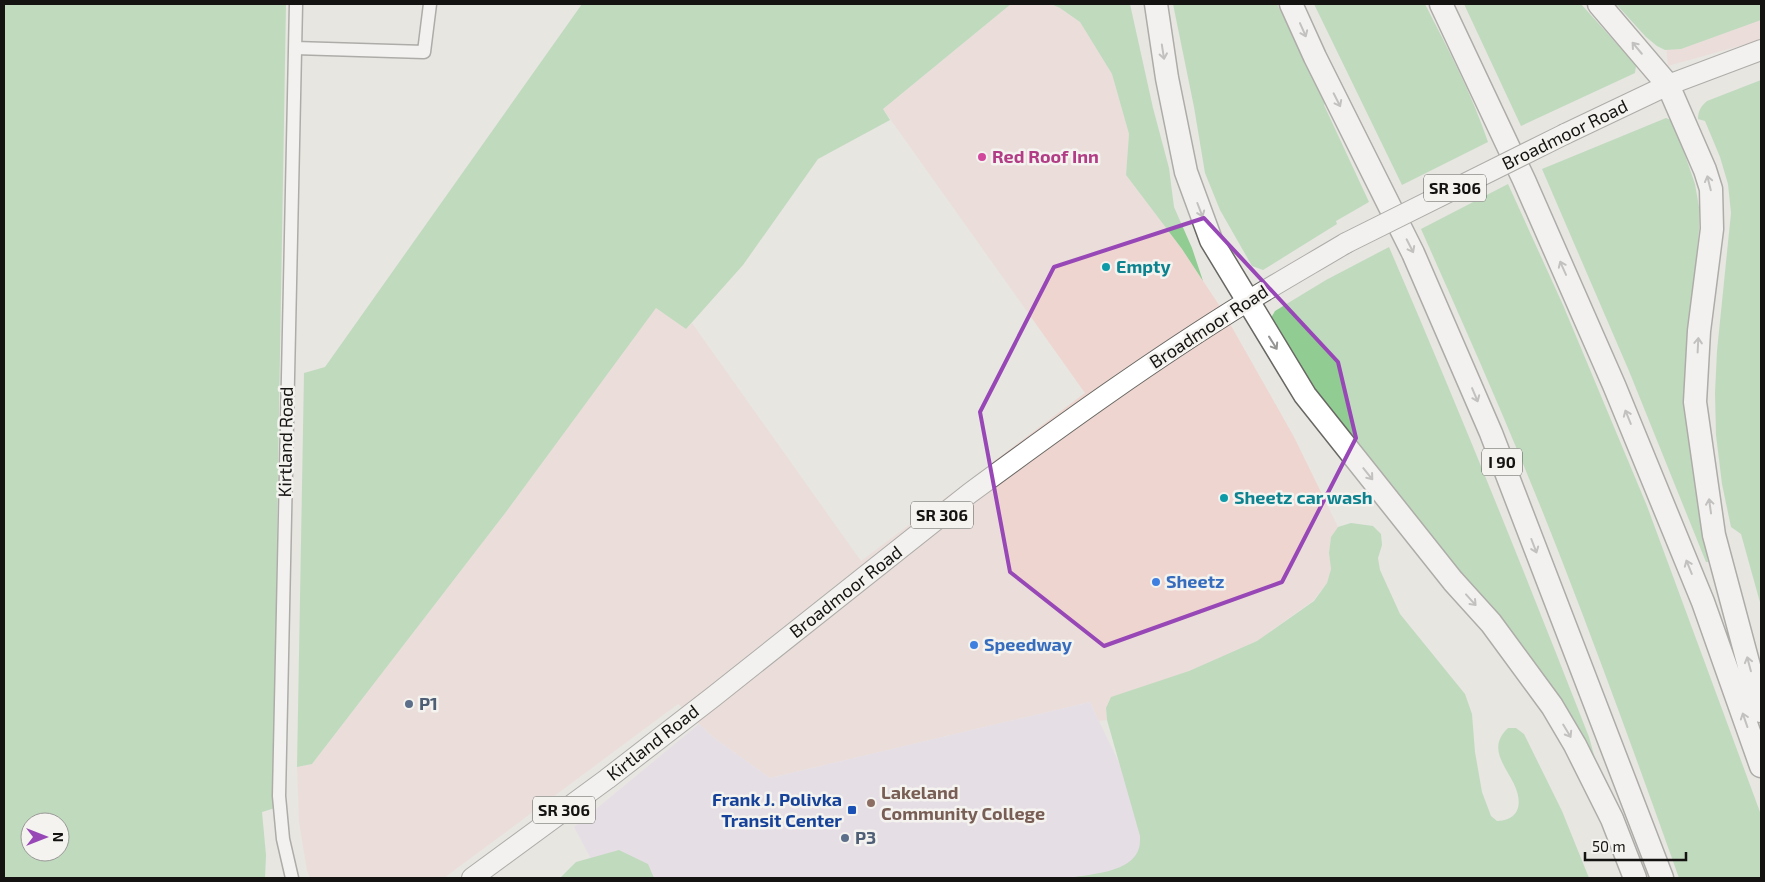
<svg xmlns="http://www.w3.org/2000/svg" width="1765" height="882" font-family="'Exo 2',sans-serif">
  <rect width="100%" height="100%" fill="#e7e6e1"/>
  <path fill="#efd5d0" d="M1011,4H1051L1060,8L1080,22L1112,74L1129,134L1126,175L1182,249L1221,308L1294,437L1338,527L1331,537L1329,553L1331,569L1327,583L1314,600L1257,641L1106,708L1107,720L1099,721L1090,702L770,778L713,737L678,704L444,878H310L307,871L299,822L297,767L312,764L506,512L656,307L686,329L692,323L861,561L1085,393L883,109Z
    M1662,4H1761V40L1668,66Z"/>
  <path fill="#e5d6e9" d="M1090,702L1174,878H601L574,827L699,724L713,737L770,778Z"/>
  <path fill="#91cc93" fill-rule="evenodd" d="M4,4H286L277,529L275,808L262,812L266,855L265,878H4ZM30,822H60V852H30Z
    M582,4H1011L883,109L890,120L818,159L743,265L686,329L656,308L506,512L312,764L297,767L304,373L325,367Z
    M1051,4H1130L1153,108L1169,168L1174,207L1192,248L1203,281L1182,249L1126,175L1129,134L1112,74L1080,22L1060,8Z
    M1173,4H1277L1326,103L1324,105L1369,202L1336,221L1337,224L1263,270L1252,266L1220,210L1205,173L1194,107Z
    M1314,4H1425C1448,49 1472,94 1488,142L1402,185Z
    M1464,4H1581L1634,63L1636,66L1635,73L1521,126Z
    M1616,4H1761V20L1681,49L1665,50L1657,46L1646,37Z
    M1761,80V606L1741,534L1731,527L1722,484L1716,435L1715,393L1717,351L1731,213L1728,184L1720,157L1705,121L1698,119C1698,111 1701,106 1707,101Z
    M1666,118L1671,120L1675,126L1695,184L1699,207V230L1686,363L1687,426L1708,562H1706L1629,371L1542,169Z
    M1508,184L1563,305L1647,506L1760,812L1761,878H1679C1642,774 1604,669 1564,566C1520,452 1471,341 1421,229Z
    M1389,247C1459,409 1525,573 1589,737L1596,762L1315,395L1271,318L1275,311L1326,280Z
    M1351,523L1373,526L1381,534L1382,545L1378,558L1380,570L1400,614L1465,694L1472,714L1475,752L1482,792L1491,816L1497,821C1520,820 1523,803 1514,784C1505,765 1487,748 1508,728H1516L1524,734L1562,811L1589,878H1069C1089,874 1132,873 1139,848C1140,845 1140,840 1140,836L1107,720L1106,708L1111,697L1189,671L1257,641L1314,601L1327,583L1331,569L1329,553L1331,537L1338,527Z
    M619,850L648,864L654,878H560L576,862Z"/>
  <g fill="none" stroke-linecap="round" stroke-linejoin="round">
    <defs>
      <path id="street" d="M295,48L424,52L430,4
        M292,878L283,839L279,796L296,4"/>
      <path id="primary" d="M1565,134L1668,85L1761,50
        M472,878L607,779L713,697L970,493C1061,426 1152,360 1248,301C1281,281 1314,262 1346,243"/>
      <path id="highway" d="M1156,4L1167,78L1186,172L1211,240L1305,395L1453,581L1491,623L1552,706L1575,745L1612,819L1635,878
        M1291,4L1315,57L1413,253L1491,433L1662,878
        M1441,4L1524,180L1614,385L1703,602L1761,766
        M1599,4L1668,85L1705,170L1711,189L1712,229L1699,331L1695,402L1714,535L1761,711"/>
    </defs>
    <use href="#street" stroke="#686763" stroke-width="15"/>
    <use href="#primary" stroke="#686763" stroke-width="22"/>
    <use href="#highway" stroke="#686763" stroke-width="25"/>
    <use href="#street" stroke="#fff" stroke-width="12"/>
    <use href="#primary" stroke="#fff" stroke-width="20"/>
    <use href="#highway" stroke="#fff" stroke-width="22"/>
    <defs>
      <path id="primary-bridge" d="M1346,243L1565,134"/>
    </defs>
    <use href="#primary-bridge" stroke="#686763" stroke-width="22" stroke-linecap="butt"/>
    <use href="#primary-bridge" stroke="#fff" stroke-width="20"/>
  </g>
  <defs><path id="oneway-shaft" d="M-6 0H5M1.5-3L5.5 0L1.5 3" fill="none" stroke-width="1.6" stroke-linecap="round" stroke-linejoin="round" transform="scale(1.25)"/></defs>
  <g stroke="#959594">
    <use href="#oneway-shaft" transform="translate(1303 30) rotate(66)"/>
    <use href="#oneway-shaft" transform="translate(1637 48) rotate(-130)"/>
    <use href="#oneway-shaft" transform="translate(1163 52) rotate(81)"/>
    <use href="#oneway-shaft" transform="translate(1337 100) rotate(63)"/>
    <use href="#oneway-shaft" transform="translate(1709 183) rotate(-104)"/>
    <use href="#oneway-shaft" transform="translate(1200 210) rotate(69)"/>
    <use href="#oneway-shaft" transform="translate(1410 246) rotate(63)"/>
    <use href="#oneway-shaft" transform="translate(1563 268) rotate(-114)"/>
    <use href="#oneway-shaft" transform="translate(1273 343) rotate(58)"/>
    <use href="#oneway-shaft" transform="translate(1698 345) rotate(-87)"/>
    <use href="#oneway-shaft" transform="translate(1475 395) rotate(67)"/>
    <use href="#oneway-shaft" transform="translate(1628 417) rotate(-112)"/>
    <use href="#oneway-shaft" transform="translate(1368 474) rotate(51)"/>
    <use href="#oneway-shaft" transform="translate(1710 506) rotate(-98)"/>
    <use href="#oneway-shaft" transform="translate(1534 546) rotate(69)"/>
    <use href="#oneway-shaft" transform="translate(1689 567) rotate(-112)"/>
    <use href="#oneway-shaft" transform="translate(1471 600) rotate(48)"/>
    <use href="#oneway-shaft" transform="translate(1749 664) rotate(-105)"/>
    <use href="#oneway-shaft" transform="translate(1745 720) rotate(-109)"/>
    <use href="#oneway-shaft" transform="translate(1567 731) rotate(59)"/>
  </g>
  <path d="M0 0H1765V882H0ZM1204,218L1338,362L1356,438L1282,582L1104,646L1010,572L980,412L1054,267Z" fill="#e7e6e1" fill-opacity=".55" fill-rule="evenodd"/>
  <path fill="none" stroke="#9847b7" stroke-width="4" stroke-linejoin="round" d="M1204,218L1338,362L1356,438L1282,582L1104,646L1010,572L980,412L1054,267Z"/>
  <circle fill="#d1479c" stroke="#f4f3ef" stroke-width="2" cx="982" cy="157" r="5"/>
  <g fill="#0f9aa8" stroke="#f4f3ef" stroke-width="2">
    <circle cx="1106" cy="267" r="5"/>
    <circle cx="1224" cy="498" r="5"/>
  </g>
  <g fill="#3f7fe0" stroke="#f4f3ef" stroke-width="2">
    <circle cx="1156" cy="582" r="5"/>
    <circle cx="974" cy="645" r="5"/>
  </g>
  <g fill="#5c6f8a" stroke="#f4f3ef" stroke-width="2">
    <circle cx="409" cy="704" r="5"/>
    <circle cx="845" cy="838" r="5"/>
  </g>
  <circle fill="#8d6e63" stroke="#f4f3ef" stroke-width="2" cx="871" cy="803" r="5"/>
  <rect fill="#1a4fb4" stroke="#f4f3ef" stroke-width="2" x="847" y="805" width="10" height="10" rx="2.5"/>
  <g text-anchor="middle" stroke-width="5" stroke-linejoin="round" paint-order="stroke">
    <g fill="#f4f3ef" stroke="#575654" stroke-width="1">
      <rect x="1424" y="174.5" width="62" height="27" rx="4"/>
      <rect x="1482" y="448.5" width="40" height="27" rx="4"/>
      <rect x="911" y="501.5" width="62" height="27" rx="4"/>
      <rect x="533" y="796.5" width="62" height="27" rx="4"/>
    </g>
    <g font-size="16" font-weight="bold" fill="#141312">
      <text x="1455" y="194">SR 306</text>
      <text x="1502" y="468">I 90</text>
      <text x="942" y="521">SR 306</text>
      <text x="564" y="816">SR 306</text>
    </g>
    <g font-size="18" fill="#141312" stroke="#f4f3ef">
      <text transform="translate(1565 135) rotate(-26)" y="6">Broadmoor Road</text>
      <text transform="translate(1209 327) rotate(-33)" y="6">Broadmoor Road</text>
      <text transform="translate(286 442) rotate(-89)" y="6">Kirtland Road</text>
      <text transform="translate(846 592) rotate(-38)" y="6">Broadmoor Road</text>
      <text transform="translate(653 743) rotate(-38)" y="6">Kirtland Road</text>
    </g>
    <g font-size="18" font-weight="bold" fill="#b23c85" stroke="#f4f3ef" text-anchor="start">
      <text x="992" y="163">Red Roof Inn</text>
    </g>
    <g font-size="18" font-weight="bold" fill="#0d838f" stroke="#f4f3ef" text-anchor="start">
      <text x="1116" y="273">Empty</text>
      <text x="1234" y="504">Sheetz car wash</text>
    </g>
    <g font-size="18" font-weight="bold" fill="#366cbe" stroke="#f4f3ef" text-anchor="start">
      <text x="1166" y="588">Sheetz</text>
      <text x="984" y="651">Speedway</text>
    </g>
    <g font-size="18" font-weight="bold" fill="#4e5e75" stroke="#f4f3ef" text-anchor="start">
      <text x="419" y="710">P1</text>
      <text x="855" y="844">P3</text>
    </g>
    <g font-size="18" font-weight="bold" fill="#785e54" stroke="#f4f3ef" text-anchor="start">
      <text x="881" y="799">Lakeland<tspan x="881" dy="21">Community College</tspan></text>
    </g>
    <g font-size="18" font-weight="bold" fill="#164399" stroke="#f4f3ef" text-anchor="end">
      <text x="842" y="806">Frank J. Polivka<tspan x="842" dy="21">Transit Center</tspan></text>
    </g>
  </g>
  <rect width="1765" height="882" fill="none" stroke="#141312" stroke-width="10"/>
  <g transform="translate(45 837) rotate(90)"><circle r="24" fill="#f4f3ef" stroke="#9a9997"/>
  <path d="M0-4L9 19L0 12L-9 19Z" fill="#9847b7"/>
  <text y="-8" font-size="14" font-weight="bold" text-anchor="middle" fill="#141312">N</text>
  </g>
  <path d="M1585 852v8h101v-8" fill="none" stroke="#141312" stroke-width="2.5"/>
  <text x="1592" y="852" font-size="15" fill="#141312" stroke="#f4f3ef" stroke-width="4" paint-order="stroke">50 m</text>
</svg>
